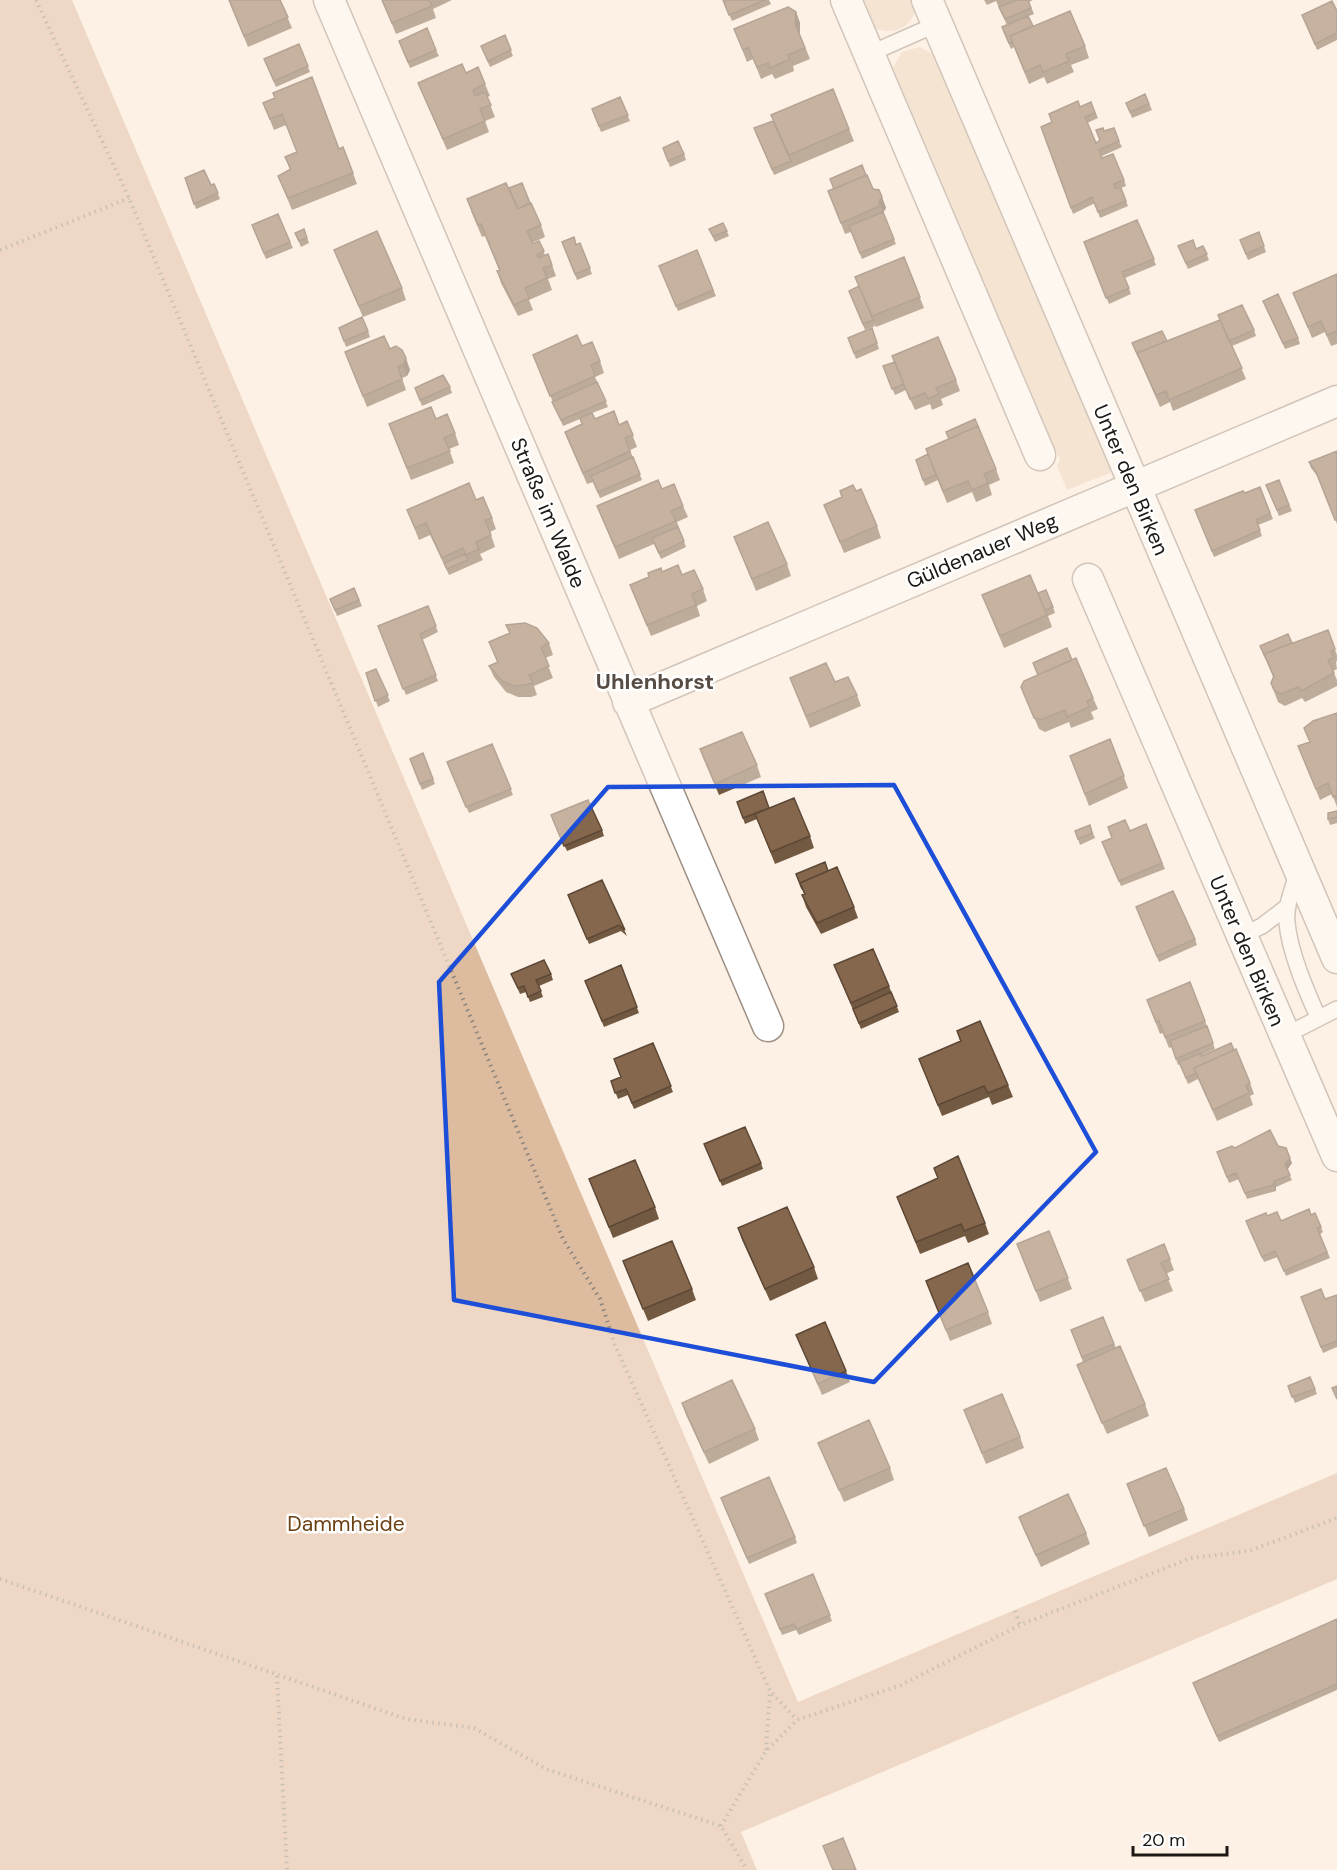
<svg xmlns="http://www.w3.org/2000/svg" width="1337" height="1870" font-family="'DM Sans',sans-serif">
  <rect width="100%" height="100%" fill="#fdf0e4"/>
  <path fill="#edd4bf" d="M864,0H912L916,10C910,28 895,35 876,29Z
    M919,47L935,55L1110,466V473L1067,490L1057,466L1060,460L893,68L902,52Z"/>
  <path fill="#dcbb9f" d="M0,0H72L798,1702L1337,1473V1579L741,1832L757,1870H0Z"/>
  <g fill="none" stroke-linecap="round" stroke-linejoin="round">
    <defs>
      <path id="service" d="M869,54L937,24
        M1298,872C1293,888 1285,906 1287,923C1290,953 1306,990 1318,1017
        M1240,936L1262,926L1288,906
        M1284,1036L1337,1009"/>
      <path id="minor" d="M329,0L768,1026
        M846,0L1040,455
        M927,0L1337,958
        M1088,579L1337,1156
        M628,702L1337,401"/>
    </defs>
    <use href="#service" stroke="#9c8f85" stroke-width="18"/>
    <use href="#minor" stroke="#9c8f85" stroke-width="33"/>
    <path stroke="#8d847c" stroke-width="4" stroke-dasharray="1.5 4.5" stroke-linecap="butt" d="M36,0L129,198L563,1239L600,1299L615,1345L770,1691L797,1720
      M0,250L129,198
      M0,1579L406,1719L474,1728L546,1769L721,1826L747,1870
      M1015,1611L1020,1625
      M277,1676L287,1870
      M766,1750L770,1692
      M721,1826L766,1751L797,1720L901,1685L1020,1625L1191,1558L1249,1551L1337,1518"/>
    <use href="#service" stroke="#fff" stroke-width="15"/>
    <use href="#minor" stroke="#fff" stroke-width="30"/>
  </g>
  <path fill="#725942" d="M229,0H280L292,28L248,47Z
    M382,0H452L433,9L436,18L396,34Z
    M723,0H769L771,4L732,21Z
    M984,0H1033L1029,2L1034,14L1029,16L1033,26L1085,46L1089,58L1071,65L1074,72L1047,84L1044,77L1029,84L1014,47L1011,49L1004,33L1002,27L1007,25L996,1L987,5Z
    M1337,11V40L1317,50L1302,15Z
    M796,12L800,23V34L810,59L793,66L794,71L775,79L772,74L761,79L753,59L747,62L734,29Z
    M505,35L513,56L490,67L481,46Z
    M399,41L436,50L439,56L410,68Z
    M299,44L310,72L276,87L266,64Z
    M478,67L490,96L487,97L495,117L485,121L489,132L447,150L418,83L466,73Z
    M273,93L339,149L353,173L357,184L292,210L278,176L290,170L285,157L297,152L286,125L274,130L263,103L275,99Z
    M1145,94L1152,110L1132,118L1126,103Z
    M620,97L630,121L601,132L592,109Z
    M1091,102L1098,118L1087,123L1096,143L1100,140L1104,131L1119,141L1122,147L1102,156V158L1124,180L1126,186L1121,188L1128,206L1100,218L1095,203L1073,214L1041,127L1052,122L1080,107Z
    M771,115L849,129L854,141L774,175L756,134L773,121Z
    M663,148L684,154L686,160L670,167Z
    M185,178L211,185L214,184L220,199L196,209Z
    M509,188L541,225L545,237L532,243L533,244L539,241L545,255L548,254L556,276L548,279L552,290L529,300L533,310L518,316L501,283L497,271L499,270L485,236L482,237L471,211Z
    M882,197L886,208L883,213L896,244L862,259L851,232L845,234L833,203Z
    M1137,220L1156,265L1125,278L1131,294L1109,304L1084,242Z
    M723,223L729,236L715,242L709,229Z
    M304,229L309,243L301,247L295,233Z
    M254,231L290,242L293,248L266,259Z
    M1259,232L1266,252L1248,260L1242,246Z
    M562,242L577,244L580,243L592,274L577,280Z
    M1178,246L1196,249L1203,246L1209,260L1188,269Z
    M334,250L402,288L406,300L363,317Z
    M697,250L716,296L678,311L659,266Z
    M904,257L924,308L876,327L874,323L875,326L865,330L849,291L859,286Z
    M1337,274V344L1331,346L1325,332L1312,338L1293,293Z
    M1263,301L1298,338L1300,344L1285,349Z
    M339,328L368,331L370,337L346,347Z
    M872,328L879,349L856,359L848,338Z
    M1254,330L1256,336L1232,346L1246,379L1173,411L1170,402L1160,407L1132,343L1167,341Z
    M582,346L600,361L604,373L595,377L608,407L592,413L595,419L619,425L627,421L637,447L630,450L642,480L600,498L593,482L587,484L565,432L582,424L580,419L563,426L533,355Z
    M390,349L410,370L407,376L402,378L406,390L367,407L345,352Z
    M883,366L956,380L960,391L941,399L943,405L932,410L930,404L915,410L904,386L906,390L895,395Z
    M450,387L452,393L422,406L415,388Z
    M436,419L455,433L459,445L449,449L454,463L411,480L389,424Z
    M1337,451V524L1318,477L1311,468L1309,462Z
    M916,460L996,469L1000,480L989,485L992,495L976,502L972,492L947,503L931,463L938,480L925,486Z
    M1279,480L1292,511L1279,516L1266,485Z
    M1260,487L1273,519L1258,525L1262,536L1214,557L1195,510L1245,493Z
    M662,489L683,506L688,517L677,522L686,547L661,559L654,544L619,559L597,506Z
    M856,491L877,526L881,538L844,553L824,505Z
    M476,500L492,518L496,529L490,532L495,547L480,554L483,560L449,575L430,535L419,540L407,510Z
    M734,537L787,564L791,576L756,591Z
    M662,572L682,575L703,589L707,601L697,606L700,616L651,636L630,585Z
    M354,588L362,606L337,616L330,599Z
    M1038,593L1053,607L1055,613L1048,616L1052,627L1004,648L982,595Z
    M428,606L438,632L422,640L438,681L406,695L378,626Z
    M1328,630L1337,655V661L1336,662L1337,669L1333,671L1337,680V686L1305,702L1302,698L1285,706L1278,702L1275,694L1271,683L1273,677L1260,646L1292,643Z
    M489,642L549,643L553,655L545,658L553,678L534,686L537,695L531,697H518L506,692L494,677L489,666L497,662Z
    M1072,660L1093,698L1098,709L1091,712L1094,719L1071,728L1069,722L1045,732L1039,729L1021,687Z
    M376,669L390,701L378,707L366,673Z
    M790,678L835,682L857,695L861,706L810,728Z
    M1337,713V807L1332,794L1320,800L1298,746L1310,742L1304,728Z
    M1110,739L1128,788L1089,806L1070,756Z
    M492,744L513,795L469,813L447,762Z
    M700,749L757,765L761,777L719,795Z
    M423,753L435,784L422,790L410,759Z
    M737,802L769,808L810,836L814,848L775,864L757,819L745,824Z
    M1337,811V823L1330,825L1328,819Z
    M553,821L602,830L604,836L567,851Z
    M1146,824L1165,869L1121,886L1102,842Z
    M1090,825L1095,838L1080,845L1075,831Z
    M828,871L854,907L858,918L821,934L806,907L802,895L804,894L796,874Z
    M602,880L627,936L621,931L589,944L570,900Z
    M1138,913L1195,939L1197,945L1159,962Z
    M621,965L639,1013L604,1027L585,981Z
    M834,965L889,986L899,1012L861,1029Z
    M511,974H551L553,980L539,986L543,997L530,1002L526,992L520,994Z
    M1147,1000L1205,1021L1215,1049L1202,1055L1250,1083L1254,1094L1250,1096L1253,1105L1217,1121L1198,1079L1188,1084L1180,1064L1178,1065L1172,1047L1169,1048L1163,1033L1160,1034Z
    M957,1031L1008,1085L1013,1097L992,1105L989,1097L942,1116L919,1059L960,1041Z
    M653,1043L673,1092L634,1109L628,1095L618,1099L611,1081L621,1078Z
    M704,1144L761,1163L763,1169L722,1186Z
    M1278,1146L1292,1163L1287,1170L1292,1180L1276,1187V1191L1247,1199L1239,1179L1229,1183L1217,1152L1235,1148Z
    M589,1179L655,1207L659,1219L613,1238Z
    M897,1197L985,1223L989,1234L968,1243L965,1236L920,1254Z
    M1311,1215L1321,1227L1323,1232L1320,1234L1330,1258L1286,1276L1278,1257L1264,1262L1248,1227L1267,1216L1281,1221Z
    M738,1228L814,1267L818,1279L770,1301L742,1240Z
    M1049,1231L1072,1289L1040,1302L1017,1244Z
    M1164,1244L1174,1270L1166,1274L1173,1291L1145,1302L1127,1260Z
    M623,1261L692,1289L696,1300L648,1321Z
    M926,1281L988,1312L992,1324L950,1341Z
    M1337,1295V1347L1323,1353L1301,1297L1325,1299Z
    M1103,1317L1116,1348L1145,1404L1149,1416L1107,1434L1077,1365L1083,1362L1071,1330Z
    M796,1335L846,1371L850,1382L822,1395Z
    M1288,1386L1315,1389L1317,1394L1295,1403Z
    M682,1403L755,1429L759,1440L709,1464L686,1415Z
    M964,1410L1020,1437L1024,1448L986,1464Z
    M818,1443L890,1468L894,1480L844,1502Z
    M1127,1484L1184,1509L1188,1520L1149,1537Z
    M723,1504L795,1537L797,1543L749,1564Z
    M1019,1517L1086,1533L1090,1544L1041,1567L1023,1528Z
    M813,1574L832,1621L799,1635L796,1630L782,1635L765,1594Z
    M1337,1619V1690L1219,1742L1195,1688Z"/>
  <path fill="#5d4836" d="M796,12L800,23V35L795,24Z
    M882,197L886,208L883,213L879,202Z
    M406,358L410,370L407,376L403,365Z
    M1290,1158L1292,1163L1287,1170L1285,1164Z
    M1274,1181L1276,1187V1191L1273,1185Z"/>
  <path fill="#85674d" stroke="#5d4836" stroke-width="1.5" d="M229,0H280L288,17L244,36Z
    M382,0H429L432,6L392,23Z
    M723,0H765L729,15Z
    M1017,0H1028L1031,8L1005,19L999,7Z
    M1332,1L1337,11V33L1315,44L1302,15Z
    M788,7L796,12L795,24L805,48L788,55L790,59L770,68L768,63L757,67L748,47L743,50L734,29Z
    M1070,11L1085,46L1066,54L1069,61L1043,72L1040,65L1025,72L1010,36Z
    M1028,16L1033,26L1010,36L1012,42L1009,43L1002,27Z
    M427,28L436,50L408,62L399,41Z
    M505,35L511,50L488,61L481,46Z
    M299,44L308,66L274,81L264,59Z
    M462,64L466,73L478,67L485,84L473,90L475,96L485,92L491,105L480,109L485,121L443,139L418,83Z
    M312,77L339,149L343,147L353,173L288,198L278,176L291,169L285,157L297,152L282,114L270,119L263,103L275,98L273,93Z
    M833,89L849,129L789,155L771,115Z
    M1145,94L1149,104L1130,112L1126,103Z
    M620,97L628,115L599,126L592,109Z
    M1078,101L1080,107L1091,102L1095,113L1085,117L1096,143L1100,140L1096,130L1103,128L1104,131L1114,128L1119,141L1099,150L1102,158L1113,154L1124,180L1114,184L1115,188H1121L1126,201L1098,212L1092,197L1071,208L1041,127L1052,122L1049,114Z
    M773,121L791,161L772,169L754,128Z
    M678,141L684,154L668,161L663,148Z
    M862,165L866,175L834,189L830,179Z
    M204,170L211,185L214,184L218,193L194,204L185,178Z
    M867,175L873,189L879,190L882,197L879,202L880,206L841,223L828,191Z
    M506,183L518,209L531,203L541,225L527,231L533,244L539,241L544,251L537,255L539,258L548,254L552,265L543,268L547,278L525,288L529,298L514,305L497,271L500,270L481,224L478,225L467,199Z
    M522,183L530,203L518,209L509,188Z
    M883,212L894,239L860,253L849,226Z
    M278,214L290,242L264,253L252,225Z
    M1137,220L1154,259L1122,272L1129,288L1106,298L1084,242Z
    M723,223L727,231L713,236L709,229Z
    M304,229L307,238L299,241L295,233Z
    M377,231L402,288L359,306L334,250Z
    M1259,232L1264,246L1246,254L1240,240Z
    M574,237L576,245L580,243L590,268L575,274L562,242Z
    M1193,240L1196,249L1203,246L1207,254L1186,263L1178,246Z
    M697,250L713,290L676,306L659,266Z
    M904,257L920,297L872,316L855,277Z
    M1337,274V331L1327,335L1321,321L1308,327L1293,293Z
    M859,286L873,320L863,324L849,291Z
    M1278,294L1298,338L1283,343L1263,301Z
    M1242,305L1254,330L1229,341L1218,315Z
    M362,317L368,331L344,341L339,328Z
    M1220,320L1242,368L1169,400L1166,391L1156,395L1137,353Z
    M872,328L877,343L854,353L848,338Z
    M1162,331L1167,341L1137,353L1139,358L1132,343Z
    M577,335L582,346L592,342L600,361L591,365L595,376L550,396L533,355Z
    M384,336L390,349L396,346L402,350L406,358L403,365L398,367L402,379L363,396L345,352Z
    M938,337L956,380L936,388L939,394L928,399L925,393L910,399L892,356Z
    M895,362L904,384L892,389L883,366Z
    M443,375L450,387L420,400L415,388Z
    M597,382L606,401L561,420L552,402Z
    M431,407L436,419L447,414L455,433L444,438L450,451L407,468L389,424Z
    M614,411L619,425L627,421L633,435L625,438L630,451L583,473L565,432L582,424L580,418L592,413L595,419Z
    M975,419L978,426L949,439L946,432Z
    M978,426L996,469L984,474L988,483L972,490L968,481L943,491L926,449Z
    M1337,451V519L1335,520L1316,472L1309,462Z
    M928,454L936,475L923,480L916,460Z
    M633,457L640,474L598,492L591,476Z
    M658,480L662,489L674,484L683,506L671,511L676,521L615,547L597,506Z
    M1279,480L1289,505L1277,510L1266,485Z
    M469,483L476,500L483,497L492,518L485,520L491,535L476,542L479,549L466,555L463,548L442,558L426,523L415,528L407,510Z
    M853,485L856,491L861,489L877,526L840,542L824,505L842,497L840,491Z
    M1260,487L1270,513L1256,520L1260,530L1212,551L1195,510L1243,491L1245,493Z
    M768,522L787,564L752,579L734,537Z
    M678,527L684,541L659,553L652,538Z
    M465,554L468,560L447,569L444,563Z
    M678,565L682,575L694,570L703,589L692,594L696,605L647,625L630,585L649,577L648,573L661,568L662,572Z
    M1030,575L1047,615L1000,636L982,595Z
    M354,588L359,600L335,610L330,599Z
    M1046,590L1053,607L1045,610L1038,593Z
    M428,606L436,626L420,634L436,675L403,689L378,626Z
    M525,623L537,628L549,643L541,647L549,666L529,675L533,683L526,685L514,686L502,681L489,666L498,662L489,642L510,633L506,625Z
    M1328,630L1335,649L1331,651L1334,657L1328,660L1334,673L1301,691L1298,687L1281,694L1274,690L1271,683L1274,676L1264,654Z
    M1288,634L1292,643L1264,654L1266,659L1260,646Z
    M1067,648L1072,660L1038,675L1033,663Z
    M1076,658L1093,698L1087,701L1089,707L1067,717L1065,710L1040,720L1034,718L1021,687L1024,681Z
    M826,663L835,682L848,677L857,695L806,716L790,678Z
    M376,669L388,695L375,701L366,673Z
    M1337,713V795L1333,797L1328,783L1316,789L1298,746L1310,742L1304,728L1313,721Z
    M742,732L757,765L715,784L700,749Z
    M1110,739L1124,776L1085,794L1070,756Z
    M492,744L511,789L466,807L447,762Z
    M423,753L433,779L420,784L410,759Z
    M763,791L769,808L743,818L737,802Z
    M794,798L810,836L771,852L755,814Z
    M588,800L602,830L564,846L551,815Z
    M1337,811V817L1328,819V813Z
    M1125,820L1130,831L1146,824L1162,863L1119,881L1102,842L1112,838L1108,827Z
    M1090,825L1092,833L1078,839L1075,831Z
    M825,862L828,871L800,883L802,889L796,874Z
    M837,867L854,907L817,923L802,895L805,894L800,883Z
    M602,880L625,930L619,925L587,939L568,895Z
    M1173,891L1195,939L1157,956L1136,907Z
    M873,949L889,986L851,1003L834,965Z
    M544,960L551,974L536,980L541,991L528,997L524,986L518,988L511,974Z
    M621,965L637,1007L602,1021L585,981Z
    M1190,982L1205,1021L1165,1037L1159,1021L1156,1022L1147,1000Z
    M891,992L897,1006L859,1023L853,1009Z
    M980,1021L1008,1085L988,1093L984,1086L938,1105L919,1059L961,1041L957,1031Z
    M1207,1026L1213,1043L1176,1059L1170,1041Z
    M653,1043L671,1086L632,1103L626,1089L615,1093L611,1081L621,1077L614,1059Z
    M1231,1043L1234,1050L1194,1068L1196,1073L1186,1078L1179,1062L1201,1053L1202,1056Z
    M1236,1049L1250,1083L1246,1085L1249,1093L1213,1110L1194,1068Z
    M745,1127L761,1163L720,1181L704,1144Z
    M1270,1130L1278,1146L1286,1148L1290,1158L1285,1164L1290,1175L1274,1181L1273,1185L1245,1193L1236,1173L1227,1177L1217,1152L1232,1146L1235,1148Z
    M958,1156L985,1223L964,1231L961,1224L916,1242L897,1197L938,1178L934,1168Z
    M635,1160L655,1207L609,1227L589,1179Z
    M787,1207L814,1267L765,1289L738,1228Z
    M1309,1209L1311,1215L1315,1213L1321,1227L1317,1228L1327,1252L1284,1271L1275,1251L1262,1257L1246,1221L1266,1213L1267,1216L1277,1212L1281,1221Z
    M1049,1231L1068,1278L1036,1291L1017,1244Z
    M672,1241L692,1289L643,1309L623,1261Z
    M1164,1244L1170,1259L1161,1263L1169,1279L1140,1291L1127,1260Z
    M968,1263L988,1312L946,1330L926,1281Z
    M1321,1289L1325,1299L1337,1295V1341L1321,1347L1301,1297Z
    M1103,1317L1114,1344L1082,1357L1071,1330Z
    M825,1322L846,1371L818,1384L796,1335Z
    M1120,1346L1145,1404L1102,1423L1077,1365Z
    M1310,1377L1315,1389L1292,1397L1288,1386Z
    M732,1380L755,1429L704,1452L682,1403Z
    M1337,1386V1399L1332,1388Z
    M1002,1394L1020,1437L982,1453L964,1410Z
    M869,1420L890,1468L839,1490L818,1443Z
    M1166,1468L1184,1509L1144,1526L1127,1484Z
    M769,1477L795,1537L747,1558L721,1498Z
    M1068,1494L1086,1533L1036,1555L1019,1517Z
    M813,1574L830,1615L797,1629L794,1624L780,1629L765,1594Z
    M1337,1619V1684L1217,1736L1193,1683Z
    M843,1838L856,1870H833L823,1846Z"/>
  <path d="M0 0H1337V1870H0ZM894,785L1096,1152L874,1382L454,1300L439,982L608,787Z" fill="#fdf0e4" fill-opacity=".55" fill-rule="evenodd"/>
  <path fill="none" stroke="#1d4ed8" stroke-width="4.5" stroke-linejoin="round" d="M894,785L1096,1152L874,1382L454,1300L439,982L608,787Z"/>
  <g text-anchor="middle" stroke-width="5" stroke-linejoin="round" paint-order="stroke">
    <g font-size="21" fill="#1d1814" stroke="#fff">
      <text transform="translate(1131 480) rotate(67)" y="7">Unter den Birken</text>
      <text transform="translate(548 513) rotate(67)" y="7">Straße im Walde</text>
      <text transform="translate(982 551) rotate(-23)" y="7">Güldenauer Weg</text>
      <text transform="translate(1247 951) rotate(67)" y="7">Unter den Birken</text>
    </g>
    <g font-size="21" fill="#6b4012" stroke="#fff">
      <text x="346" y="1531">Dammheide</text>
    </g>
    <g font-size="22" font-weight="bold" fill="#574c43" stroke="#fff">
      <text x="655" y="689">Uhlenhorst</text>
    </g>
  </g>
  <path d="M1133 1846v9h94v-9" fill="none" stroke="#1d1814" stroke-width="3"/>
  <text x="1142" y="1846" font-size="18" fill="#1d1814" stroke="#ffffff" stroke-width="4.5" paint-order="stroke">20 m</text>
</svg>
